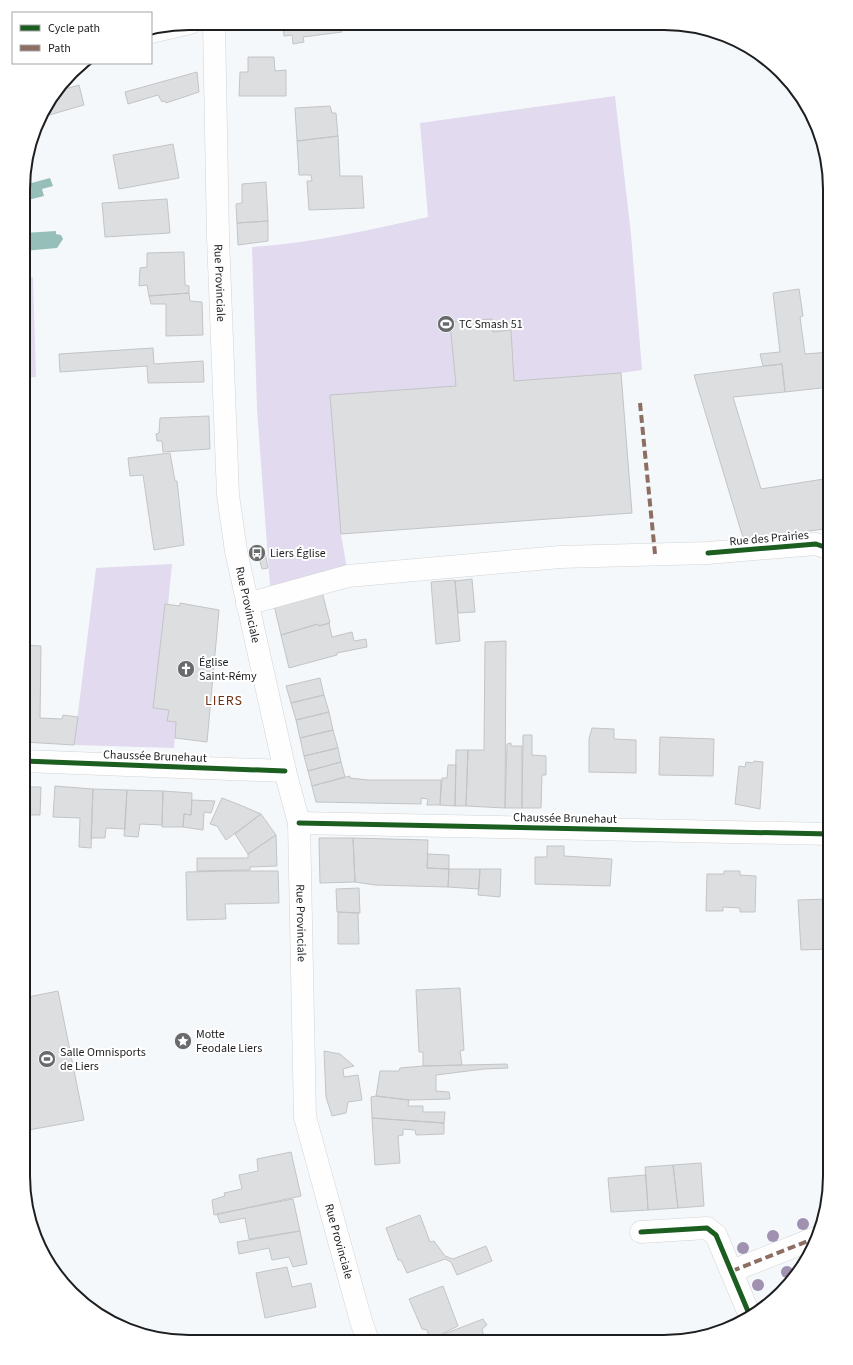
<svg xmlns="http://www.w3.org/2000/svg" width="853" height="1365" font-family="'Source Sans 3',sans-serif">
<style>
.green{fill:#e2daef}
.water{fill:#97bfb9}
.building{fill:#dcdee0;stroke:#c3c4c6}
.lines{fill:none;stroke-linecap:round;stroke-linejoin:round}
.minor-casing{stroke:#d1d3d5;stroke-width:23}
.major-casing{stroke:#d1d3d5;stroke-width:23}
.minor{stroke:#fefefe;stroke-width:22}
.major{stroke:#fefefe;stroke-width:22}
.quiet{stroke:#8d6e63;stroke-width:4;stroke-dasharray:8 4;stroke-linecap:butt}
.cycleway-casing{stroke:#fff;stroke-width:8}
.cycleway{stroke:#1b5e20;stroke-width:5}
.tree{fill:#9f91af}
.labels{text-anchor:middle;stroke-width:4;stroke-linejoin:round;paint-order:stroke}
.street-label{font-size:12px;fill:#1d1e20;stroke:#fff}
.poi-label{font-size:12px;fill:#1d1e20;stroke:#fff;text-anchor:start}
.quarter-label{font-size:14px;letter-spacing:1px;fill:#713114;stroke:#fff}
.rim{fill:none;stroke:#1d1e20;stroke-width:2}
</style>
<rect width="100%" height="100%" fill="#f5f8fa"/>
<!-- green -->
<path class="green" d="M615,96L631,234L642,370L621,373L632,513L341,534L347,569L270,586L257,409L252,247C312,243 370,230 428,217L420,123Z
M33,277L36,377L24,378V278Z
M172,564L168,605H165L153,708L169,710L167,721L176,722L174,748L74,745L96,568Z"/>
<!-- water -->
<path class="water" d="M50,178L53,186L42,189L44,196L24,201V185Z
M56,231V234L61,235L63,239L57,248L24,251V233Z"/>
<!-- building -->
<path class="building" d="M283,23H341L342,32L303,37L304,42L293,44L292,35L284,36Z
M248,57H274L275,71L286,70V96H239L240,72H248Z
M197,72L199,92L166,103L165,101L162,102L158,95L128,104L125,92Z
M79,85L84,105L39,118L58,91Z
M330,106L332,113H336L338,136L297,141L295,108Z
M338,136L340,176H362L364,208L309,210L307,181H312L311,175H299L297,141Z
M173,144L179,178L119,189L113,155Z
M266,182L268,221L237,223L236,204L242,203V184Z
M167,199L170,233L105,237L102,203Z
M268,221V241L238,245L237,223Z
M184,252L185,285L189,286V293L149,296L147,285L139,286L140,268L147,267V253Z
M799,289L803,316L800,317L805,354L830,352V387L785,392L782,364L763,366L760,354L780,352L773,293Z
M189,293L190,301L202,302L203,335L166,336V304H151L149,296Z
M492,319L493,332L511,330L514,381L621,373L632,513L341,534L330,395L456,386L450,322Z
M153,348L154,364L203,361L204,382L148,383L147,366L60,372L59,354Z
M782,364L785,392L733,397L761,489L830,478V528L744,541L694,375Z
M209,416L210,449L163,452L162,441H157L156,434L159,433L160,418Z
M170,453L175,481H177L184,545L154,550L143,475L130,476L128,458Z
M265,552L268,568L262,569L258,554Z
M472,579L475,612L458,613L455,581Z
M455,580L460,641L436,644L431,582Z
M322,592L330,623L319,626L318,624L281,635L274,605Z
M180,603L219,610L207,742L175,738L176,722L167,721L169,710L153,708L165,604L180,606Z
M329,623L332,637L352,632L354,641L366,639L367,647L337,653V655L289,668L281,635L318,624L319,626Z
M506,641L505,808L466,806L468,750H484L485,642Z
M24,645L41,646L40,718L62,719L63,715L78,717L74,745L24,742Z
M320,678L324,695L291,703L286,686Z
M324,695L329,712L296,720L291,703Z
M329,712L333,730L300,738L296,720Z
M592,728L614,729V739L636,740V773L589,772V739Z
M333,730L338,748L304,756L300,738Z
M523,735H532V755L546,756V775H542L541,808H522Z
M660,737L714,739L713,776L659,775Z
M511,743V746H522V808H505L507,744Z
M338,748L341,762L308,771L304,756Z
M456,750H468L466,806H455Z
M754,761L763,762L760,809L735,804L739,766L745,767L746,762L753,763Z
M341,762L345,777L312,786L308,771Z
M448,765H456L455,806L440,805L442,778H447Z
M350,776V778L368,780H441L440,805H427L428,799L421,798V804L316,802L312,786Z
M55,786L93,789L91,848L79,847L80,818L53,817Z
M24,787H41L40,815H26L25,826Z
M93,789L127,790L125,829L106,828L105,838H91Z
M127,790L163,791L162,825L140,824L138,837L124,836Z
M163,791L192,793L191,815L184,814L183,827H162Z
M222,798L240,805L261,814L226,840L217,826L210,824Z
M192,800L215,801L211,813L204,812L203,830L183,827L184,814L191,815Z
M261,814L276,835L248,854L235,834Z
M276,835L277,866L250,867V870L197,871V858H248V854Z
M319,838H353L355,882L320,883Z
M353,838L428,840L427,868L449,869L448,887L375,885L355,882Z
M547,846H564V856L612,859L610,886L535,884V857H547Z
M428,854L449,855V869L427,868Z
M449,869H480L479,889L448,887Z
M480,869H501L500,897L478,895Z
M231,871H278L279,903L225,904L226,919L187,920L186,872Z
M724,871H740V875L756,876L755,912H740V908L723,907V911H706L707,874H724Z
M359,888L360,913L337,912L336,889Z
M830,899V949L801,950L798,900Z
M338,912L358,913L359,944H338Z
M460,988L464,1050L460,1051L462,1065L423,1066V1052H419L416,990Z
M58,991L84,1120L23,1131V998Z
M324,1051L340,1054L354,1066L343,1069L344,1077L358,1075L362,1100L348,1102L346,1113L332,1116L326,1097Z
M507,1064L508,1068L484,1069L436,1075V1091L449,1092L450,1099L409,1100L376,1096L380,1071H399L400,1068L423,1066Z
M376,1096L409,1100L408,1106H423V1112H445L444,1123L372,1118L371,1097Z
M372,1118L444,1123V1134L416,1135L415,1130L403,1129V1135L398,1136L400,1163L375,1165Z
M291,1152L301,1196L214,1215L212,1200L225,1196L224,1193L242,1189L239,1175L258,1171L257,1159Z
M701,1163L704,1206L678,1208L673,1165Z
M673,1165L678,1208L648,1210L645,1167Z
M646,1175L648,1210L611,1212L608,1178Z
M293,1199L300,1231L249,1239L245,1218L220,1223L217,1214Z
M420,1215L430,1242L434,1241L445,1256L453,1259L486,1246L492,1261L457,1275L451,1262L445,1259L407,1273L401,1260H398L386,1228Z
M300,1231L307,1264L293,1267L289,1257L272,1260L269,1248L239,1254L237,1242Z
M287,1267L292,1287L311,1283L316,1307L265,1318L256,1273Z
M443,1286L458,1326L430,1340L427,1330L422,1329L409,1299Z
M483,1319L487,1325L482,1329L485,1341H426Z"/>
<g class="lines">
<defs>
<path id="minor" d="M151,32L190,23
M247,604L348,576L560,557L708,553L816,544L830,549
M24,761L285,771
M299,823L830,834
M641,1232L707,1228L716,1235L750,1316
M732,1271L818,1237"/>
<g id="major">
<path id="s1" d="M214,23L218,237L228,495L236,551L285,771L299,823L305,1117L361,1321L368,1341"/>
</g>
</defs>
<!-- minor casing -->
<use href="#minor" class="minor-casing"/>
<!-- major casing -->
<use href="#major" class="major-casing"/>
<!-- minor -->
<use href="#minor" class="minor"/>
<!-- major -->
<use href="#major" class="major"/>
<!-- quiet -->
<path class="quiet" d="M640,403L655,554
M732,1271L818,1237"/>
<defs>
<path id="cycleway" d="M708,553L816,544L830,549
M24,761L285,771
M299,823L830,834
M641,1232L707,1228L716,1235L750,1316"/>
</defs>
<!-- cycleway casing -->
<use href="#cycleway" class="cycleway-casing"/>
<!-- cycleway -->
<use href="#cycleway" class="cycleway"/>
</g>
<!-- trees -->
<g class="tree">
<circle cx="803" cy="1224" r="6"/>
<circle cx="773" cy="1236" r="6"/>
<circle cx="743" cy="1248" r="6"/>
<circle cx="787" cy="1272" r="6"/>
<circle cx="758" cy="1285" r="6"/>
</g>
<!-- icons -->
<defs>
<symbol id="stadium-disc" viewBox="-11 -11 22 22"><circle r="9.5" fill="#696a6c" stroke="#fff"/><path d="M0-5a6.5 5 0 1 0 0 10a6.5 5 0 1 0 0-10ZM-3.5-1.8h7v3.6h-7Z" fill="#fff"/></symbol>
<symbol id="bus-disc" viewBox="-11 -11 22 22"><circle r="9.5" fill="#696a6c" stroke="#fff"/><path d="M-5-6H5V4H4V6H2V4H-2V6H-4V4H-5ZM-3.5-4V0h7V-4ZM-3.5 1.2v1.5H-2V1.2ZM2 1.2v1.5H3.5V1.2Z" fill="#fff"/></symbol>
<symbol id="church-disc" viewBox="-11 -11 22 22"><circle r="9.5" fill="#696a6c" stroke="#fff"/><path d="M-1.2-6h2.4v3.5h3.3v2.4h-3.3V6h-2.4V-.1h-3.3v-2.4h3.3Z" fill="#fff"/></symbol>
<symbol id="sight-disc" viewBox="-11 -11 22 22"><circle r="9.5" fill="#696a6c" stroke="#fff"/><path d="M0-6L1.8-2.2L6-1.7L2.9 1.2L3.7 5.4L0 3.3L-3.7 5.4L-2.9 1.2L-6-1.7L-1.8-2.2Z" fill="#fff"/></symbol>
</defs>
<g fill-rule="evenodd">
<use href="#stadium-disc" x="436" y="314" width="20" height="20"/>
<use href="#bus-disc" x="247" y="543" width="20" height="20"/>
<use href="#church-disc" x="176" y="659" width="20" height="20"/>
<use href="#sight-disc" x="173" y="1031" width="20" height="20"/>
<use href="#stadium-disc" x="37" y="1049" width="20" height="20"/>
</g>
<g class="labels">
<!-- street labels -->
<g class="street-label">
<text dy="4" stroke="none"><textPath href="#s1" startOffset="260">Rue Provinciale</textPath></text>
<text transform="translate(769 538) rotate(-5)" y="4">Rue des Prairies</text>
<text dy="4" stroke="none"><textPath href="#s1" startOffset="584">Rue Provinciale</textPath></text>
<text transform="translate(155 756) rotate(2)" y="4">Chaussée Brunehaut</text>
<text transform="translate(565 818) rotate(1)" y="4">Chaussée Brunehaut</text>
<text dy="4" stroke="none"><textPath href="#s1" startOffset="908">Rue Provinciale</textPath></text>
<text dy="4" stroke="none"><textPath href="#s1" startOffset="1231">Rue Provinciale</textPath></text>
</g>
<!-- poi labels -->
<g class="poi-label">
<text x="459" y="328">TC Smash 51</text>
<text x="270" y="557">Liers Église</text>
<text x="199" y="666">Église<tspan x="199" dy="14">Saint-Rémy</tspan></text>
<text x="196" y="1038">Motte<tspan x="196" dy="14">Feodale Liers</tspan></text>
<text x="60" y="1056">Salle Omnisports<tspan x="60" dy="14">de Liers</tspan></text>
</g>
<!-- quarter labels -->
<g class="quarter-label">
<text x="224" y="705">LIERS</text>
</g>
</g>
<!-- crop -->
<path d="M0 0H853V1365H0ZM189 30H664A159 159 0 0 1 823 189V1176A159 159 0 0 1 664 1335H189A159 159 0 0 1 30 1176V189A159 159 0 0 1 189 30Z" fill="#fff" fill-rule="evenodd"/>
<path class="rim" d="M189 30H664A159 159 0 0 1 823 189V1176A159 159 0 0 1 664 1335H189A159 159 0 0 1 30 1176V189A159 159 0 0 1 189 30Z"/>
<!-- legend -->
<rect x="12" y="12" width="140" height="52" fill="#ffffff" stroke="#a5a5a6"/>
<rect x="20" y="25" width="20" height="6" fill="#1b5e20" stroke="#a5a5a6"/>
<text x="48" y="32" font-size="12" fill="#1d1e20">Cycle path</text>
<rect x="20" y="45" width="20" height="6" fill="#8d6e63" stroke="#a5a5a6"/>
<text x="48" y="52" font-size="12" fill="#1d1e20">Path</text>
</svg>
